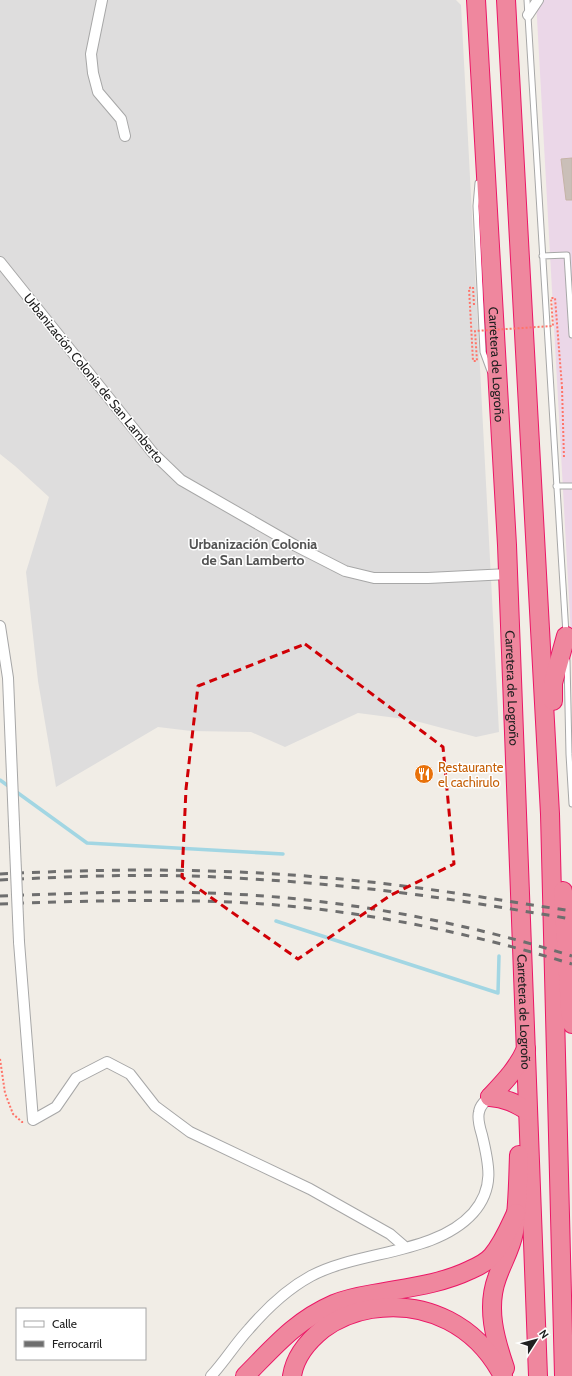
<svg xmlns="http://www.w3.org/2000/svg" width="572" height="1376" font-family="Cabin,sans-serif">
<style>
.residential{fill:#dedddd}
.industrial{fill:#ebd7e8}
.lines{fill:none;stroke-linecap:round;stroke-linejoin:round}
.stream{stroke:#a2d6e3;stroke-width:3.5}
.building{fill:#cabfb8;stroke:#c5b3a6}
.lane-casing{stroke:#a7a7a7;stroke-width:7}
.street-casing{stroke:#a7a7a7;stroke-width:12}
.highway-casing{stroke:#eb1766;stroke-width:20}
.path{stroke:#ff7469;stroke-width:2;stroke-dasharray:2 2;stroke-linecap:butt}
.lane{stroke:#fff;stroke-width:5}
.street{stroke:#fff;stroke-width:10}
.highway{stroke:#ef879e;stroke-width:18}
.rail{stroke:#6e6e6e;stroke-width:3;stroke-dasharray:8 8;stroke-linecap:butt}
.street-bridge-casing{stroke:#a7a7a7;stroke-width:12;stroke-linecap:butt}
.path-bridge{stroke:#ff7469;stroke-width:2;stroke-dasharray:2 2;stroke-linecap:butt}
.street-bridge{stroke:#fff;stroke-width:10}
.marked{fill:none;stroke:#d00006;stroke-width:3;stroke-dasharray:8 5;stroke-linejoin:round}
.labels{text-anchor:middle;stroke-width:3;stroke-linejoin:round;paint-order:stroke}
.street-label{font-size:13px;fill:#202020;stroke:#fff}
.food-label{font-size:13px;fill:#c56008;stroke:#fff;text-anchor:start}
.neighbourhood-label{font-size:14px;font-weight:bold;fill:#535353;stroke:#fff}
</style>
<rect width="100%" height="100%" fill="#f1ede6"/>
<!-- residential -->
<path class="residential" d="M0,0H456L461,5L499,732L476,737L412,720L358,713L285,747L251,732L191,731L158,727L56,787L38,681L26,572L49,497L15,466L0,454Z"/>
<!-- industrial -->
<path class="industrial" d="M536,0H572V635H571Z"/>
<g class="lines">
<!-- stream -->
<path class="stream" d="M0,780L87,843L283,854
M276,921L498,993L499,956"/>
</g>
<!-- building -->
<path class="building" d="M572,158V200H566L561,159Z"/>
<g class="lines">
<defs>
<path id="lane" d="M527,0L566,634
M478,183L476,206L483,352L490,371
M542,256L567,255L572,335
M556,486H572
M567,660L569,754L572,804"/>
<path id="street" d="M102,0L91,54L93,73L98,92L121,119L125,136
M528,15L538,0
M0,262L153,453L181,480L296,546L345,571L374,578H428L508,574
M0,626L8,678L14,824
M19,942L33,1120L56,1107L76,1078L107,1062L130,1074L155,1106L190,1132L310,1189L390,1234L405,1247
M211,1376C225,1361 235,1344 249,1329C267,1308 287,1289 311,1276C360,1250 435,1255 473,1213C495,1188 489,1164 482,1135C480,1128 477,1119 479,1112C480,1105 485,1101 490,1097"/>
<g id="highway">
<path id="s1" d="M476,0L507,545L538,1376"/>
<path d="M506,0L550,814L564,1376"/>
<path d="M553,701V683L566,636"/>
<path d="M563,891L570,1008L572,1024"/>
<path d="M490,1097C504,1082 517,1069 526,1049"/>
<path d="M490,1097C505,1098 515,1103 528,1111"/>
<path d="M505,1368C495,1339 486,1308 497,1278C502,1263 511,1249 514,1232C518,1207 518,1181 519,1155"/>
<path d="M245,1376C274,1347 295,1321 334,1304C350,1297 368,1295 384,1292C413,1287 443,1283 470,1270C477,1267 487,1262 492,1256C503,1243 509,1228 516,1213"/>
<path d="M292,1376C295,1356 308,1341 323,1329C338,1318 353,1312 371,1309C427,1300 477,1326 503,1376"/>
</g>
</defs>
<!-- lane casing -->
<use href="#lane" class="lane-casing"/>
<!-- street casing -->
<use href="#street" class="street-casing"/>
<!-- highway casing -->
<use href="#highway" class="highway-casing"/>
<!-- path -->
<path class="path" d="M562,387L564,459
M0,1059L5,1093L13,1114L22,1122H24"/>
<!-- lane -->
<use href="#lane" class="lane"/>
<!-- street -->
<use href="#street" class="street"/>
<!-- highway -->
<use href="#highway" class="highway"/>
<!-- rail -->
<path class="rail" d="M0,874C117,868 234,868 350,880C425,887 498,900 572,911
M0,880C78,876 157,873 236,878C274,880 312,883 350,887C425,894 498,907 572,919
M0,896C78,893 156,890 233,894C348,900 463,922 572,956
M0,904C77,901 153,899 230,902C346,907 461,930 572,964"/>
<defs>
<path id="street-bridge" d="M14,824L19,942"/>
</defs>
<!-- street-bridge casing -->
<use href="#street-bridge" class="street-bridge-casing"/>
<!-- path-bridge -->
<path class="path-bridge" d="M474,305L473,287L469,288L473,361H477L475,331L553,326L551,298H555L562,387"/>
<!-- street-bridge -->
<use href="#street-bridge" class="street-bridge"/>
</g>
<!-- marked area -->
<path class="marked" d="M305,644L443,747L454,864L391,895L298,959L182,877L186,789L198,686Z"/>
<!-- icons -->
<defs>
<symbol id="restaurant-disc" viewBox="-11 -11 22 22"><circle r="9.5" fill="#e8710a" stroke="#fff"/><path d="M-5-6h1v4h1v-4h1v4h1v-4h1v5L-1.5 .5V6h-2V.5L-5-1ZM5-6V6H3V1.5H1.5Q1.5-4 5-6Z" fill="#fff"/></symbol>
</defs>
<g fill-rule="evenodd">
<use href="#restaurant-disc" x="413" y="763" width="22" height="22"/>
</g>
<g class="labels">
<!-- street labels -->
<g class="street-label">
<text dy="5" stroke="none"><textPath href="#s1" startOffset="365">Carretera de Logroño</textPath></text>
<text transform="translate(94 378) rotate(51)" y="5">Urbanización Colonia de San Lamberto</text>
<text dy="5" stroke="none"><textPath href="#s1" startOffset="689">Carretera de Logroño</textPath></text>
<text dy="5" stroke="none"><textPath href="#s1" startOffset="1013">Carretera de Logroño</textPath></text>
</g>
<!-- food labels -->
<g class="food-label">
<text x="438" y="772">Restaurante<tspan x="438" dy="15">el cachirulo</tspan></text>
</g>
<!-- neighbourhood labels -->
<g class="neighbourhood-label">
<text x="253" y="549">Urbanización Colonia<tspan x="253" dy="16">de San Lamberto</tspan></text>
</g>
</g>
<!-- legend -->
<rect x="16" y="1308" width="130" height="52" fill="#ffffff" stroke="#a6a6a6"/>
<rect x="24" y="1321" width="20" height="6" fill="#ffffff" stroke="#a6a6a6"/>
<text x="52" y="1328" font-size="12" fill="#202020">Calle</text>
<rect x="24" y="1341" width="20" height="6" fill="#6e6e6e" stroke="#a6a6a6"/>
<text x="52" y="1348" font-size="12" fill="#202020">Ferrocarril</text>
<!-- north arrow -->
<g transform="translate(536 1340) rotate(54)" stroke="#ffffff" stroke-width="3" paint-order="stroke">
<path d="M0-3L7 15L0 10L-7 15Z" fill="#202020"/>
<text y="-6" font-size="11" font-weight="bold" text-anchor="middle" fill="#202020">N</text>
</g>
</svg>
